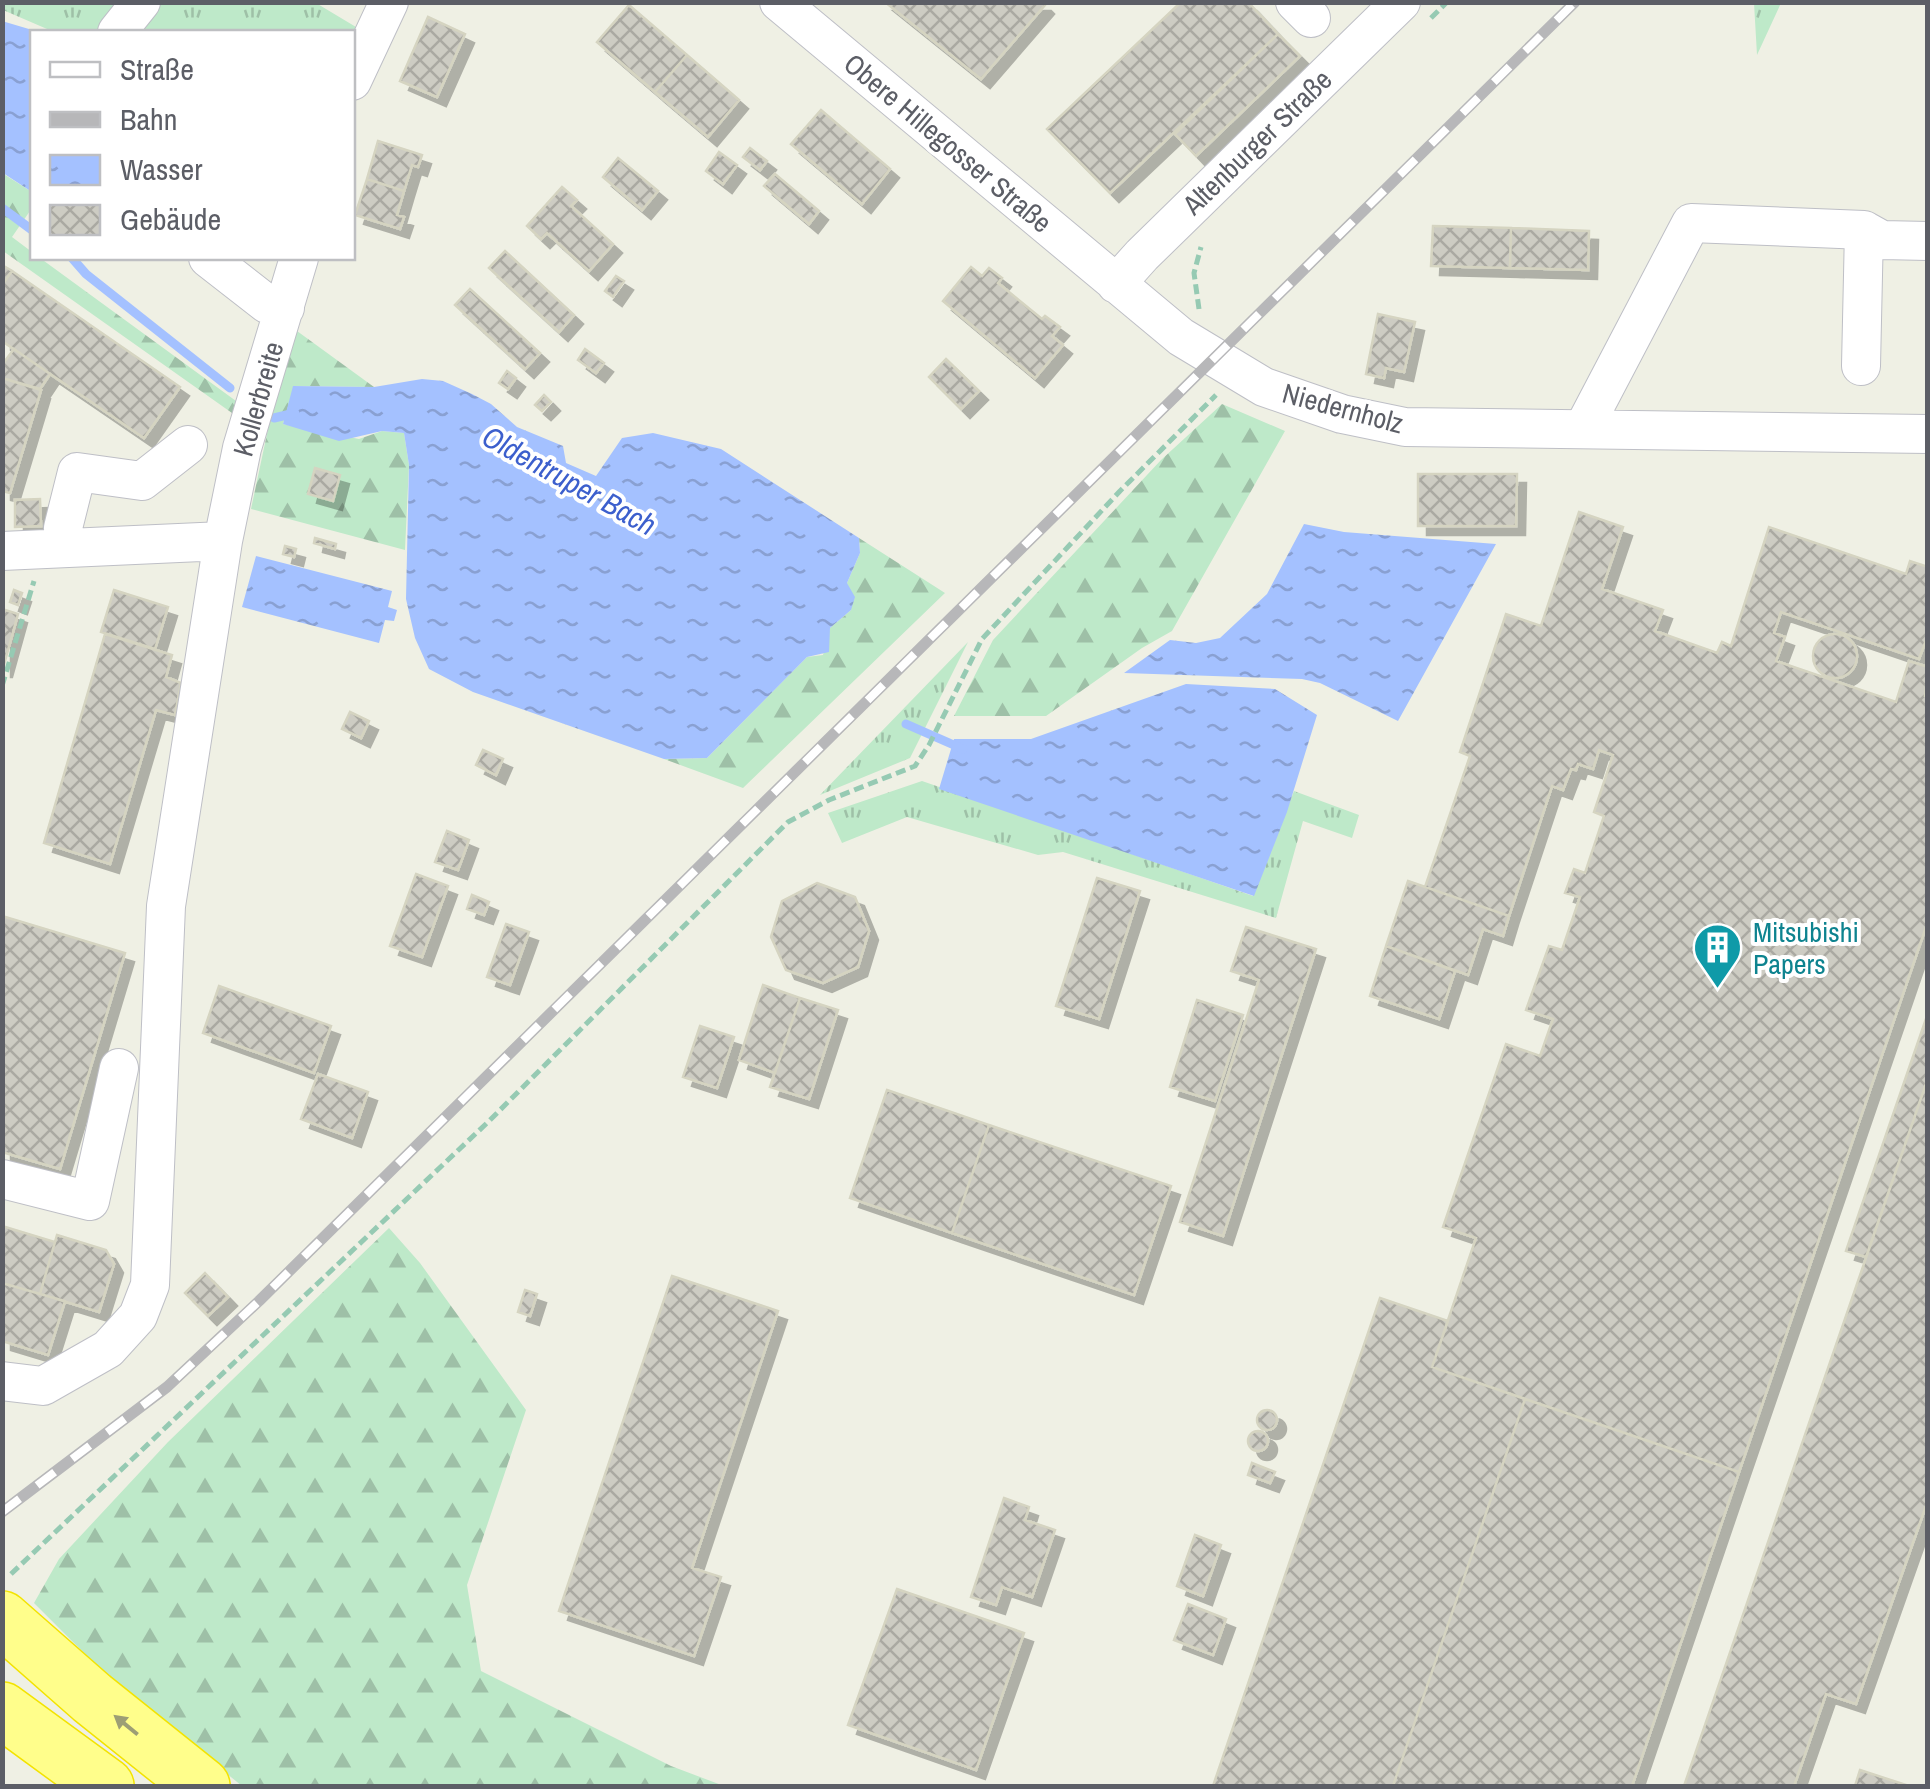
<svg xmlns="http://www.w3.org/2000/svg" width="1930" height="1789" font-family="'Archivo Narrow',sans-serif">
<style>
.grass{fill:url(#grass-tufts)}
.forest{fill:url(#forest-firs)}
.water{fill:url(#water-ripples)}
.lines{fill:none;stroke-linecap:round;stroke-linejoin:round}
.stream{stroke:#a4c1ff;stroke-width:9}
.building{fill:url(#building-cross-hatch);stroke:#d5d4c1;stroke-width:2.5;filter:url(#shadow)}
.minor-casing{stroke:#bebfc6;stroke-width:40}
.highway-casing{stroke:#f3e300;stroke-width:58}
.path{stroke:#96cab3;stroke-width:5;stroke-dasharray:10 5;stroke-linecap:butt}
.minor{stroke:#fff;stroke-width:38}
.highway{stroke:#fffe8b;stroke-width:55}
.rail-casing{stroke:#b7b7b9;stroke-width:11}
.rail{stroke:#fff;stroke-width:8;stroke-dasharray:22;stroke-linecap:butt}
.oneway{fill:#9d9e75}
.labels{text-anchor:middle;stroke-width:8;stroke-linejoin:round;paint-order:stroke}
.street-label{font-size:28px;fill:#5c5e66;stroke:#fff}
.culture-label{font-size:28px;fill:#0d838f;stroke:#fff;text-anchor:start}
.water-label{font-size:30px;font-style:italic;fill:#3c5fcd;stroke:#fff}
</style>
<defs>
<pattern id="grass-tufts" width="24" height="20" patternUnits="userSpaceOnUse" patternTransform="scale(2.5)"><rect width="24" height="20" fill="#bee9c9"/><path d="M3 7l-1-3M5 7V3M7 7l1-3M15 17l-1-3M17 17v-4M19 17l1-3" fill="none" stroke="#9ec0a7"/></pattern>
<pattern id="forest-firs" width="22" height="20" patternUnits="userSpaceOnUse" patternTransform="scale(2.5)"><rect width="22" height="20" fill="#bee9c9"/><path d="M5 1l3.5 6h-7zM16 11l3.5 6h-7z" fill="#9ec0a7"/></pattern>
<pattern id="water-ripples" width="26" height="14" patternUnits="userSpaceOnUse" patternTransform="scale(2.5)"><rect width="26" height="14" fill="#a4c1ff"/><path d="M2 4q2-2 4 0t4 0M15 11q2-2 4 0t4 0" fill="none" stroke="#89a0d2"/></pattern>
<pattern id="building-cross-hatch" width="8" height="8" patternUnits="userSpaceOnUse" patternTransform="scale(2.5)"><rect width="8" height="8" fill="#cdccc3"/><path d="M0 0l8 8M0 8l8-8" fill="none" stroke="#aaa9a2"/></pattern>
<filter id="shadow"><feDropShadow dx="9" dy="9" stdDeviation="0" flood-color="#0004"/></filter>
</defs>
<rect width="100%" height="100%" fill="#eff0e4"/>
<!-- grass -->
<path class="grass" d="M159,2L316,3L356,27L353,33L138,32Z
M2,3H123L102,32H54L3,10Z
M1754,3H1781L1757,55Z
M968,642L910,758L820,795Z
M922,781L1253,896L1294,791L1359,815L1352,838L1303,821L1276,918L1063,852L1038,855L907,817L842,843L828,813Z"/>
<!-- forest -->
<path class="forest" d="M2,173L32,192V208L12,237L32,252V258H40L236,401L232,413L3,251Z
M297,331L374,387L294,386L283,424L359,439L382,431L404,433L409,465L405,550L251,509L268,429Z
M1222,404L1285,431L1172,631L1142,648L1046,716H954L993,640L1161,460Z
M859,538L945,593L743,788L664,759L707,758L807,657L823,655L830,628L851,610L847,583L860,553Z
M389,1228L420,1263L526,1410L467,1585L481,1671L671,1766L724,1786H242L108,1677L34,1603L59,1559L168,1442Z"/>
<!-- water -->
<path class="water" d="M2,21L39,32H32V192L3,173Z
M422,379L443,381L472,394L491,404L517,427L563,446L566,463L596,476L622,438L653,433L721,449L859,538L860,553L847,583L855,597L851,610L830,628L829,652L807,657L707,758L664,759L473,692L429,669L415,638L406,599L409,465L404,433L382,431L339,441L283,424L293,386L374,387Z
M1304,524L1344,532L1496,544L1398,721L1320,683L1302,679L1124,673L1170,640L1196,643L1220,638L1267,594Z
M256,556L392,591L388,607L397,610L394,621L385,620L379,643L242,607Z
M1186,684L1275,689L1317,715L1287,812L1254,896L939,789L954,739H1031Z"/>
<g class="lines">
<!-- stream -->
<path class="stream" d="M2,208L32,230
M72,258L86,274L230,388
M274,418L295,413
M906,724L963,749"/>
</g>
<!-- building -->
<path class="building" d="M885,2H1042L1045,5L981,79Z
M1181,2H1248L1278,34L1110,193L1047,129Z
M629,5L687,55L655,92L597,42Z
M428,17L465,34L437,97L400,81Z
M1278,34L1300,56L1196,156L1175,134Z
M687,55L739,100L708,137L655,92Z
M821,110L890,169L862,204L791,144Z
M378,141L422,155L418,167L412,165L404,191L367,179Z
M750,148L767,161L760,170L743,157Z
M719,152L737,165L723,184L706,171Z
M618,158L658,191L642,210L603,177Z
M775,174L819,211L809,224L764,186Z
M367,179L404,191L397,215L404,217L400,229L355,215Z
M562,187L577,200L571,206L613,244L589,271L547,233L541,239L527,226Z
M1433,226L1511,228L1510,268L1431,266Z
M1511,228L1589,231L1588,270L1510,268Z
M505,251L574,315L559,332L489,268Z
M2,265L12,271L2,285Z
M971,267L982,276L989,268L1002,278L998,283L1042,319L1045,316L1060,327L1052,336L1063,345L1035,378L943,301Z
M12,271L180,387L144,438L2,341V285Z
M616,276L624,281L613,297L605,291Z
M470,289L540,353L525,369L455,305Z
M1378,314L1415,322L1404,372L1386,368L1384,378L1366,374Z
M14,349L50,374L40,389L2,378V365Z
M585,349L604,363L596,373L578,360Z
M946,359L979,391L961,409L929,377Z
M507,371L516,378L508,389L499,383Z
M2,378L41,390L10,493L2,491Z
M544,395L551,402L542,411L535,405Z
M315,468L340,475L333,501L308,494Z
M1418,474H1517L1516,526H1418Z
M40,499L41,526L15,527V500Z
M1579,512L1623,527L1602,589L1663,610L1655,631L1717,653L1722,642L1731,646L1769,527L1906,574L1910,561L1928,567V635L1919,659L1781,612L1774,633L1785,637L1776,661L1896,702L1909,661L1928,667L1925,696L1928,697V921L1739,1472L1432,1367L1476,1238L1443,1227L1506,1044L1540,1056L1553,1019L1526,1010L1549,946L1562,950L1580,897L1565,893L1574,869L1585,873L1604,816L1594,812L1613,755L1599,750L1593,769L1578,764L1576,770L1571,769L1563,790L1552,786L1509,916L1425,887L1470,756L1460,752L1506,614L1541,626Z
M315,538L336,544L335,549L314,543Z
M285,546L296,549L294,557L283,554Z
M14,590L22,593L18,605L10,602Z
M114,590L168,607L155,649L101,632Z
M2,609L18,614L3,668H2Z
M105,634L172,655L166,677L181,683L175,715L156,710L110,864L44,843Z
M1813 656a22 22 0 1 1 44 0a22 22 0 1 1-44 0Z
M350,712L369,721L361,738L342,729Z
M483,750L503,759L496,775L476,765Z
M447,831L469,840L458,870L435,862Z
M416,874L448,886L422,957L390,946Z
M1097,878L1140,891L1099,1019L1056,1006Z
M1408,881L1509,916L1503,936L1483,929L1468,975L1386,946Z
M817,883L855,897L869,931L858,967L823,983L786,970L771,937L782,901Z
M472,895L489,902L484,915L467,909Z
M2,916L125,953L60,1169L2,1152Z
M506,924L529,932L510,985L487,977Z
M1246,927L1316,949L1223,1236L1180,1222L1259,980L1231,971Z
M1386,946L1455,971L1439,1019L1370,996Z
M763,985L800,998L775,1073L739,1060Z
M219,986L331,1026L314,1073L203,1033Z
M800,998L838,1010L809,1099L770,1087Z
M1197,1000L1243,1015L1215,1101L1170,1087Z
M1928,1013V1078L1866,1257L1846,1251Z
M700,1026L734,1037L717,1088L683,1077Z
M318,1074L368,1092L352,1138L301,1119Z
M1928,1078V1500L1856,1704L1826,1694L1794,1786H1684Z
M887,1090L989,1125L952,1233L850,1198Z
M989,1125L1171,1186L1134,1295L952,1233Z
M2,1226L55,1242L40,1294L2,1283Z
M57,1235L106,1250L114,1264L99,1312L40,1294Z
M205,1273L228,1297L208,1316L185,1293Z
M672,1276L778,1311L692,1568L721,1577L694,1656L559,1611Z
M2,1283L65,1301L48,1355L2,1341Z
M525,1290L537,1294L530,1316L518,1312Z
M1380,1298L1448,1321L1432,1367L1525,1399L1393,1786H1213Z
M1525,1399L1739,1472L1632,1786H1393Z
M1257 1420a10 10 0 1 1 20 0a10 10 0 1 1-20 0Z
M1248 1441a10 10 0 1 1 20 0a10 10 0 1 1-20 0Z
M1252,1463L1275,1472L1270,1483L1248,1475Z
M1004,1498L1029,1507L1025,1520L1055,1530L1032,1597L1002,1587L996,1605L971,1597Z
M1195,1535L1221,1545L1203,1596L1177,1586Z
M897,1589L1024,1633L976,1770L848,1725Z
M1188,1604L1226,1619L1213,1655L1174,1640Z
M1860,1770L1909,1786H1855Z"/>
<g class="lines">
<defs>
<path id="minor" d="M779,2L1181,337L1264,387L1342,414L1405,427L1928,434
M1295,2L1311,18
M117,32L141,2
M352,81L389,2
M208,258L267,304L285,308
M1116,284L1142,255L1401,2
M1861,366L1864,230
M1583,429L1691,223L1864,230L1882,240L1928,241
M64,548L63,528L77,472L142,481L188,445
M2,551L223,541
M2,1179L90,1201L119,1068
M2,1381L43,1386L108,1349L138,1316L150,1285L166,906L223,541L242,448L299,258"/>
<path id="highway" d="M2,1619L92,1698L202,1786
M2,1710L106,1786"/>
</defs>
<!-- minor casing -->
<use href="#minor" class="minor-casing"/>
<!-- highway casing -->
<use href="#highway" class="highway-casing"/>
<!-- path -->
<path class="path" d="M1431,18L1447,2
M1199,309L1194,273L1201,247
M2,686L34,581
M11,1574L488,1122L788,822L829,800L915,766L929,745L982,639L1120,491L1216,395"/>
<!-- minor -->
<use href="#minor" class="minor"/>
<!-- highway -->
<use href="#highway" class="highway"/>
<defs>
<path id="rail" d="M2,1512L167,1387L259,1301L1575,2"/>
</defs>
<!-- rail casing -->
<use href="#rail" class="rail-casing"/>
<!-- rail -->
<use href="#rail" class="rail"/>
</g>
<!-- one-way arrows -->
<defs><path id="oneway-solid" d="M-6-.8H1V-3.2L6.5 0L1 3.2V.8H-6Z" transform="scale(2.5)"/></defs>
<use class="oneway" href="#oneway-solid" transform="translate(126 1725) rotate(-141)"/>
<!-- icons -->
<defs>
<symbol id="building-pin" viewBox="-11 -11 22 30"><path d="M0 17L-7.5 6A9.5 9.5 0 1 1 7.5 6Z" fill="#0f9aa8" stroke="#fff"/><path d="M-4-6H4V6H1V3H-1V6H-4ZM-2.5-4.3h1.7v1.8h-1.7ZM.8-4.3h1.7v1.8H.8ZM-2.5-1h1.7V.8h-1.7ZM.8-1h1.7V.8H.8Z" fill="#fff"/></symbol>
</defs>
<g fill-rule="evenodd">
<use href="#building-pin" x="1690" y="920" width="55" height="75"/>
</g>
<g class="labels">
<!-- street labels -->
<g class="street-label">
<text transform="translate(1257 142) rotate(-44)" y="10">Altenburger Straße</text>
<text transform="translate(948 143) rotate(40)" y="10">Obere Hillegosser Straße</text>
<text transform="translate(258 399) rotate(-74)" y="10">Kollerbreite</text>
<text transform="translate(1343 408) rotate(15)" y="10">Niedernholz</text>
</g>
<!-- culture labels -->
<g class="culture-label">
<text x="1753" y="942">Mitsubishi<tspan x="1753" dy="32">Papers</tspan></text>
</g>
<!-- water labels -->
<g class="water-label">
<text transform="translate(569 481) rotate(29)" y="10">Oldentruper Bach</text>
</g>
</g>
<!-- border -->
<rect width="1930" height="1789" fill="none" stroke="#5c5e66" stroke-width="10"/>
<!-- legend -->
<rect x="30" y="30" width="325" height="230" fill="#ffffff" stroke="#bebfc2" stroke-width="2.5"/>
<rect x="50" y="62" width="50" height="15" fill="#ffffff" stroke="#bebfc2" stroke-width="2.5"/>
<text x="120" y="80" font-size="30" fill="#5c5e66">Straße</text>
<rect x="50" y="112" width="50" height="15" fill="#b7b7b9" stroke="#bebfc2" stroke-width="2.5"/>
<text x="120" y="130" font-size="30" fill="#5c5e66">Bahn</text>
<rect x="50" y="155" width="50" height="30" fill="url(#water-ripples)" stroke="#bebfc2" stroke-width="2.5"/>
<text x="120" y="180" font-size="30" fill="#5c5e66">Wasser</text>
<rect x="50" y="205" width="50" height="30" fill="url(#building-cross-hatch)" stroke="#bebfc2" stroke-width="2.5"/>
<text x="120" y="230" font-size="30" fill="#5c5e66">Gebäude</text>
</svg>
